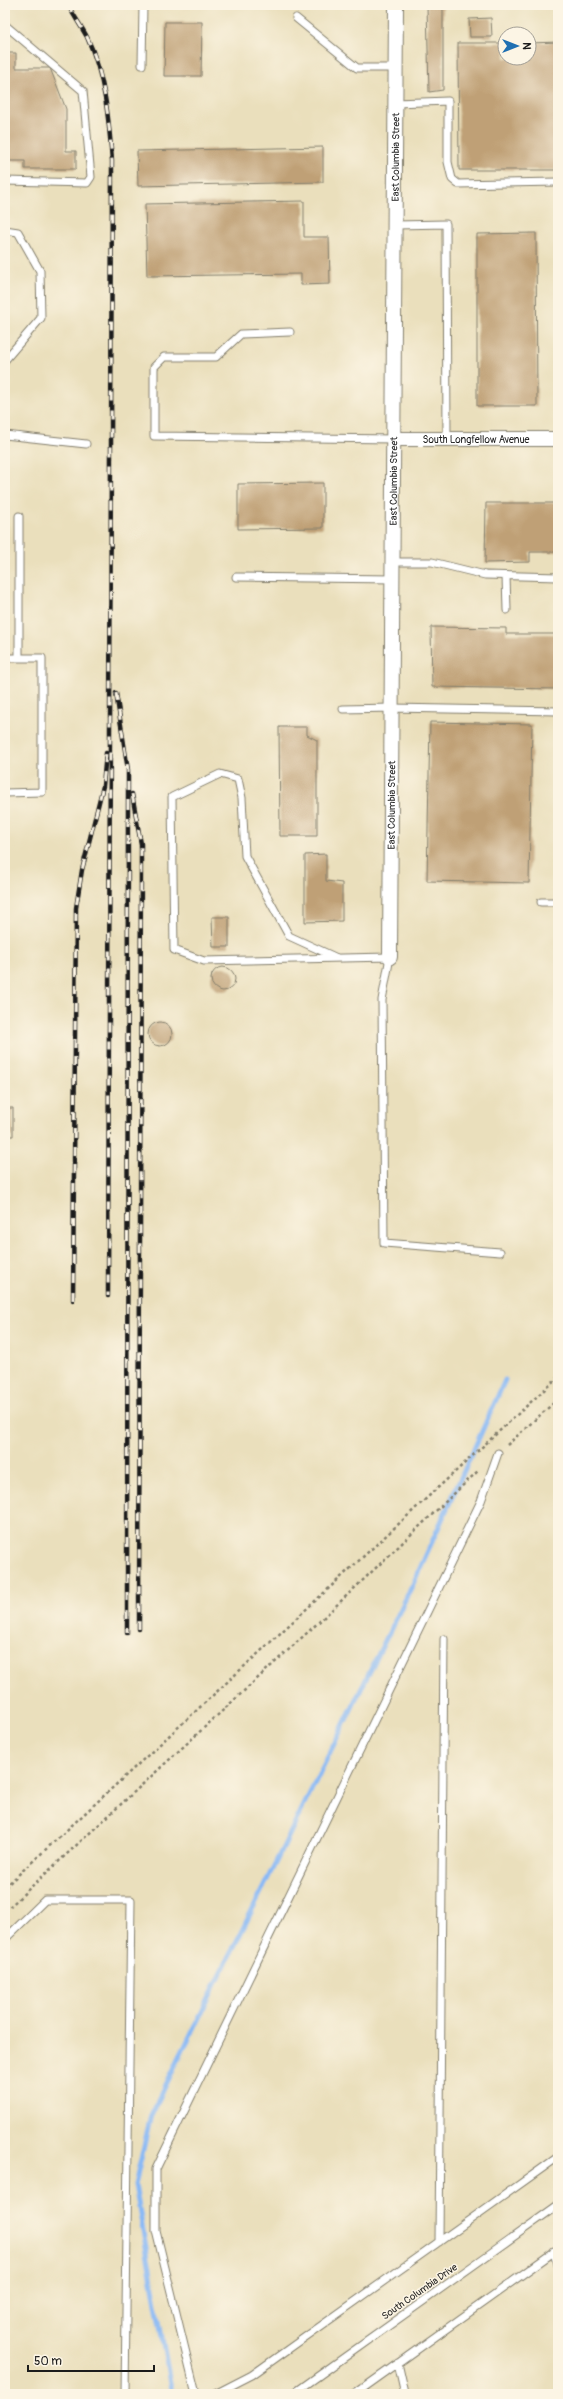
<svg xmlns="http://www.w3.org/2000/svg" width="563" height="2399" font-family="Pangolin,sans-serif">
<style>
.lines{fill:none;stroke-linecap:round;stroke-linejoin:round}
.stream{stroke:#89b9f5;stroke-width:5}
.building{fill:#bfa076}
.lane-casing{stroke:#837e6c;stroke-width:9}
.street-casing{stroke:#837e6c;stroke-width:16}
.path{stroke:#837e6c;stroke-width:2.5;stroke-dasharray:3 3;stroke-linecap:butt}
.lane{stroke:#fff;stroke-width:7}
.street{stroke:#fff;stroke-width:14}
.rail-casing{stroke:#1c1c1c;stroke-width:4.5}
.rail{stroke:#fcf5e5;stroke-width:3;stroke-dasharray:9;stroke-linecap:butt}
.labels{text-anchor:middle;stroke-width:3;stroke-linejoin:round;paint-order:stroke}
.street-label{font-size:10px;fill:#1c1c1c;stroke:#fcf5e5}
</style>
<rect width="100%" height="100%" fill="#fcf5e5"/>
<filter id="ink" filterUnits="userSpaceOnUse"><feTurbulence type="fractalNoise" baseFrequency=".025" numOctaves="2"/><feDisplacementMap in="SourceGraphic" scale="8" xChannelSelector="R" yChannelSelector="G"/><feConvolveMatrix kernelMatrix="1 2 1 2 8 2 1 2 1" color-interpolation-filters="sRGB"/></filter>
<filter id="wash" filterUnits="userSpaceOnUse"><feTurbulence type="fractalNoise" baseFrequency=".012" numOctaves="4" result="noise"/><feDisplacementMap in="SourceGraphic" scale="16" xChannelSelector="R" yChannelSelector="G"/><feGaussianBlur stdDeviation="0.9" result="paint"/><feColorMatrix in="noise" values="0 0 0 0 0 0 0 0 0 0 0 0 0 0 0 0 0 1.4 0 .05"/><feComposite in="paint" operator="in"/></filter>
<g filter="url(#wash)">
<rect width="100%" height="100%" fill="#eadfbc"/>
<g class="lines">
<!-- stream -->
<path class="stream" d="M172,2394L135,2185L151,2115L413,1584L505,1380"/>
</g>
<g id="blocks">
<!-- building -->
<path class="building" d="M427,5H443V90L429,92Z
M491,18L492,37H470L469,19Z
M165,22H202L201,76H164Z
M558,42V170H459L458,43H505V58H529V43Z
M5,53H16V68H50L66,109V151H76V169H25V161H5Z
M323,147V182L138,186L137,151Z
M304,201V237H329L330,284L301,285V274L147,276L145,204Z
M536,233L537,406H477V234Z
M323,483V528L238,529V484Z
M486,503H558V552H530V562L485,563Z
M431,627L506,628V634H558V689L432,687Z
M430,722L532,724L529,883L427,881Z
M279,727H307V735L317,740V836H280Z
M326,854V881L342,883V921L305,922V855Z
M212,917H229V947H213Z
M211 979a12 12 0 1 1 24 0a12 12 0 1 1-24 0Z
M148 1034a12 12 0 1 1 24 0a12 12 0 1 1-24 0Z
M5,1108H13V1136H5Z"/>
</g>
</g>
<g filter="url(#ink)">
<use href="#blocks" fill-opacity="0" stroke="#837e6c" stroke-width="1"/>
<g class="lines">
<defs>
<path id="lane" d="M296,18L357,68H396
M5,25L83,91L91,177L87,183L5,181
M142,65L143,5
M396,103L448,101V162L452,179L458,184L558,182
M396,225L446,224L447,439
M5,230L18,232L40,271L41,318L5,360
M290,332L241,334L216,357H164L154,367V436L395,439
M5,435L86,444
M393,562H432L485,575L558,577
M506,576L507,610
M236,577L393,579
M5,658H19V516
M343,709L392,708L558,711
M5,793L42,792V658H19
M541,902H558
M337,958L289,936L245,856L242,798L238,779L220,774L172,797L174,950L204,961L390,957L382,1000L384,1243L500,1252
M5,1939L45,1900H131L125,2394
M439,2242L444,1639
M554,2251L558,2269
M398,2363L405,2394
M196,2394L156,2231V2169L481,1501L498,1453
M215,2394L252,2375L558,2157
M293,2394L558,2205
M355,2394L558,2249"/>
<g id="street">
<path id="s1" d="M395,439H558"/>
<path id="s2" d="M390,957L396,5"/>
</g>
</defs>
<!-- lane casing -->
<use href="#lane" class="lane-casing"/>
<!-- street casing -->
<use href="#street" class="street-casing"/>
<!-- path -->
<path class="path" d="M507,1445L558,1399
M5,1887L558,1377
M5,1911L321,1620L479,1470"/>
<!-- lane -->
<use href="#lane" class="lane"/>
<!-- street -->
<use href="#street" class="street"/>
<defs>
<path id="rail" d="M68,5C74,16 81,26 87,37C105,76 109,120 112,161L108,1296
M116,693L128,770L127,1633
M132,794L141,844L139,1629
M73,1300L76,908L82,870L103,786L106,753"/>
</defs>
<!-- rail casing -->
<use href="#rail" class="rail-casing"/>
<!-- rail -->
<use href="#rail" class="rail"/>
</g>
</g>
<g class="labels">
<!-- street labels -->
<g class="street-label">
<text dy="4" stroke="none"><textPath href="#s2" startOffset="800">East Columbia Street</textPath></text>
<text dy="4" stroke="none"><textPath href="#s1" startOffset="81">South Longfellow Avenue</textPath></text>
<text dy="4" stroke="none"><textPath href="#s2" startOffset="476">East Columbia Street</textPath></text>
<text dy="4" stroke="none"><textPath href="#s2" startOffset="152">East Columbia Street</textPath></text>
<text transform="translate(419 2291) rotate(-35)" y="4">South Columbia Drive</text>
</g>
</g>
<!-- margin -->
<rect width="563" height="2399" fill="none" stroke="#fcf5e5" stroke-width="20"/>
<!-- north arrow -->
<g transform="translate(517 46) rotate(90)"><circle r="19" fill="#fcf5e5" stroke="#a29e95"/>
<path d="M0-3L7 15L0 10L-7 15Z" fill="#1f6fb2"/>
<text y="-6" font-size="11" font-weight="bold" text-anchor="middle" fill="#1c1c1c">N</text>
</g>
<!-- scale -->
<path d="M28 2365v6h126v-6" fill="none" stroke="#1c1c1c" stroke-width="2"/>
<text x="34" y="2365" font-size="12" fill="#1c1c1c" stroke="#fcf5e5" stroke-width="3" paint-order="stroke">50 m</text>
</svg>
